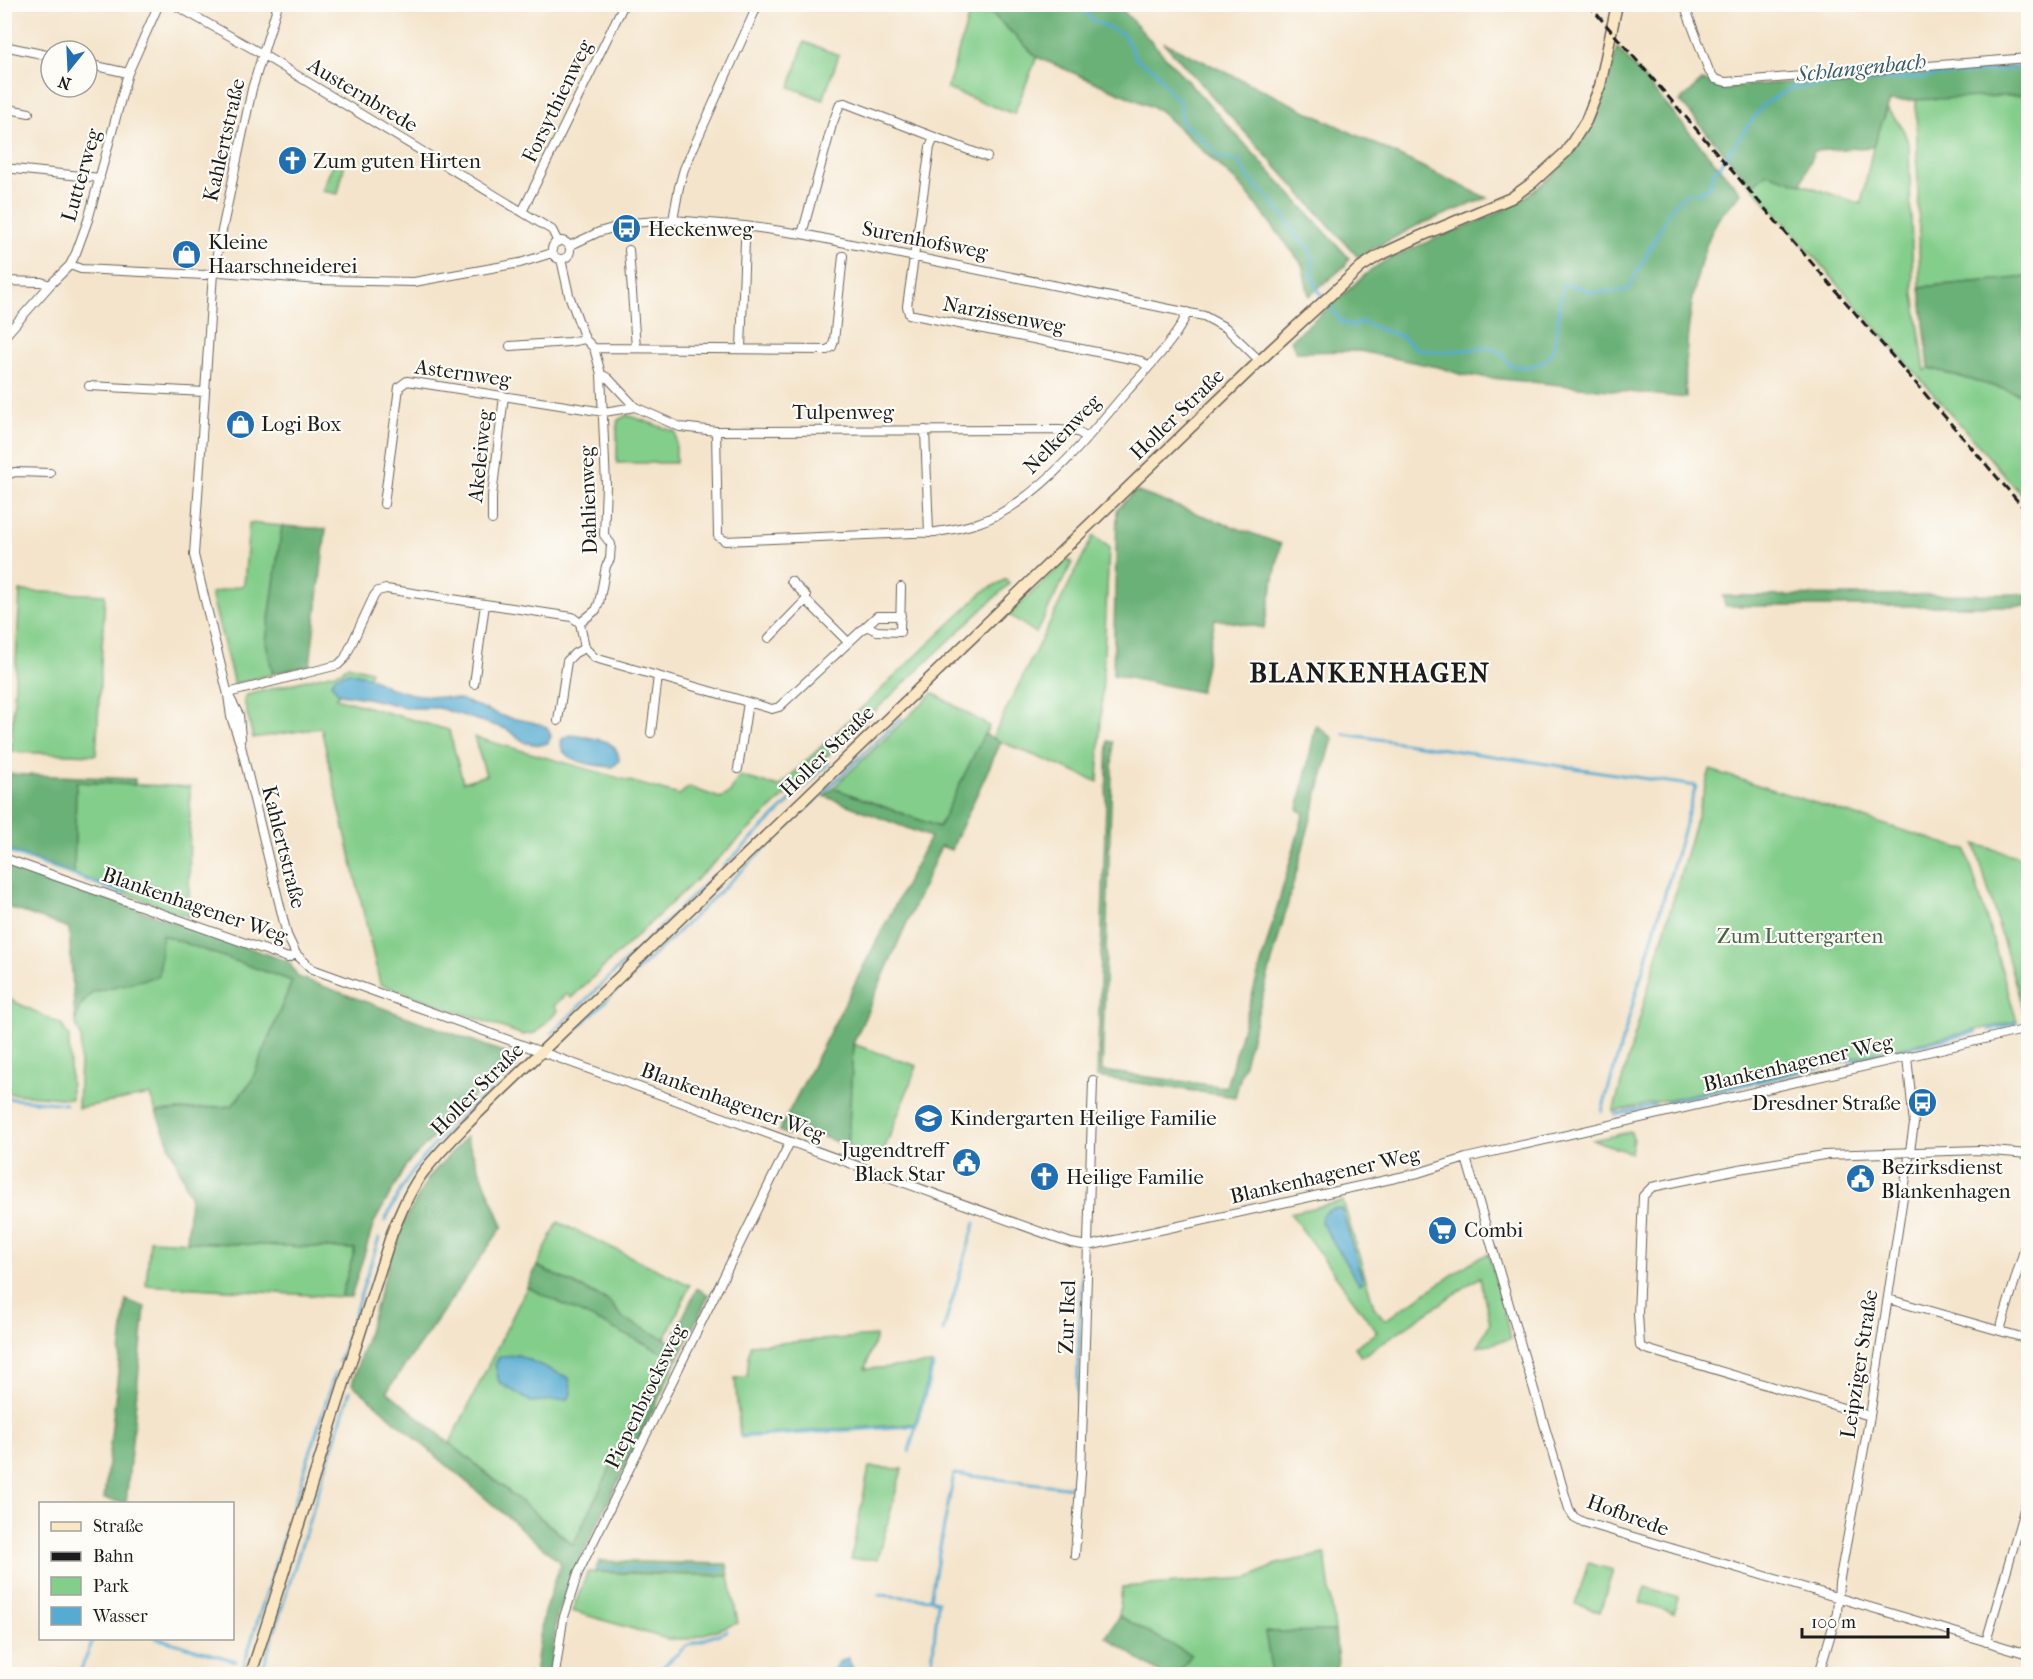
<svg xmlns="http://www.w3.org/2000/svg" width="2033" height="1679" font-family="'IM FELL French Canon',serif">
<style>
.green{fill:#84ce8b;stroke:#507554;stroke-width:1.5}
.forest{fill:#6bb177;stroke:#44664a;stroke-width:1.5}
.water{fill:#55abd1;stroke:#386476;stroke-width:1.5}
.lines{fill:none;stroke-linecap:round;stroke-linejoin:round}
.stream{stroke:#55abd1;stroke-width:3}
.street-casing{stroke:#686259;stroke-width:10}
.secondary-casing{stroke:#686259;stroke-width:13}
.street{stroke:#fff;stroke-width:8}
.secondary{stroke:#fbe7c3;stroke-width:10}
.rail{stroke:#1c1c1c;stroke-width:3;stroke-dasharray:9 4.5;stroke-linecap:butt}
.labels{text-anchor:middle;stroke-width:4.5;stroke-linejoin:round;paint-order:stroke}
.street-label{font-size:21px;fill:#1c1c1c;stroke:#fdfcf7}
.poi-label{font-size:21px;fill:#1c1c1c;stroke:#fdfcf7;text-anchor:start}
.park-label{font-size:21px;fill:#466348;stroke:#fdfcf7}
.water-label{font-size:22px;font-style:italic;fill:#365c6d;stroke:#fdfcf7}
.district-label{font-size:27px;font-weight:bold;letter-spacing:1.5px;fill:#1c1c1c;stroke:#fdfcf7}
</style>
<rect width="100%" height="100%" fill="#fdfcf7"/>
<filter id="ink" filterUnits="userSpaceOnUse"><feTurbulence type="fractalNoise" baseFrequency=".0167" numOctaves="2"/><feDisplacementMap in="SourceGraphic" scale="12" xChannelSelector="R" yChannelSelector="G"/><feConvolveMatrix kernelMatrix="1 2 1 2 8 2 1 2 1" color-interpolation-filters="sRGB"/></filter>
<filter id="wash" filterUnits="userSpaceOnUse"><feTurbulence type="fractalNoise" baseFrequency=".008" numOctaves="4" result="noise"/><feDisplacementMap in="SourceGraphic" scale="24" xChannelSelector="R" yChannelSelector="G"/><feGaussianBlur stdDeviation="1.35" result="paint"/><feColorMatrix in="noise" values="0 0 0 0 0 0 0 0 0 0 0 0 0 0 0 0 0 1.4 0 .05"/><feComposite in="paint" operator="in"/></filter>
<g filter="url(#wash)">
<rect width="100%" height="100%" fill="#f4e4cb"/>
<!-- green -->
<path class="green" d="M972,5H983L1037,57L1014,114L947,89Z
M804,42L839,55L823,100L790,87Z
M2028,95V277L1920,287L1916,99Z
M1887,109L1902,127L1909,145L1913,287L1925,371L1929,368L2028,396V502L1752,186L1767,172L1861,204L1873,147Z
M335,159L345,162L338,194L322,191Z
M627,415L676,432V463H617V425L618,420Z
M249,523L282,526L266,642L273,674L234,684L211,593L244,585Z
M1093,536L1109,547L1098,782L992,738Z
M1067,559L1072,563L1036,633L1009,615Z
M1006,579L1009,584L571,998L566,994L554,1006L558,1011L535,1033L523,1035L380,984L321,728L253,738L244,700L247,695L342,671L348,665L371,671L369,677L349,672L331,683L339,694L336,698L449,730L463,782L486,775L474,737L679,795L689,787L720,798L730,793L739,776L779,787L984,591Z
M20,591L105,595L96,755L11,752Z
M933,693L989,726L939,827L833,788Z
M1710,770L1966,850L2017,1021L1613,1112Z
M76,782L190,787L189,917L74,874Z
M1975,844L2028,859V1016L2025,1017Z
M162,935L292,981L252,1080L232,1106L156,1112L150,1095L78,1108L81,1037L75,1021L79,1008L92,992L159,975Z
M5,997L61,1024L69,1037L71,1099L5,1093Z
M853,1044L917,1066L881,1158L848,1146Z
M1631,1132L1633,1139L1631,1153L1593,1140Z
M1343,1201L1374,1307L1385,1320L1476,1259L1489,1254L1511,1339L1477,1347L1490,1323L1480,1277L1361,1357L1355,1347L1377,1332L1290,1213Z
M558,1222L690,1285L665,1339L624,1319L608,1300L537,1266Z
M150,1240L355,1249L341,1297L146,1285Z
M527,1287L666,1353L574,1545L450,1443Z
M876,1336L865,1369L932,1364L915,1424L740,1436L735,1378L747,1377L750,1345Z
M869,1467L902,1469L878,1559H851Z
M1325,1554L1335,1631L1265,1632L1272,1674H1179L1190,1655L1119,1616L1122,1587L1249,1578L1277,1564Z
M1588,1563L1613,1570L1600,1612L1576,1604Z
M588,1572L729,1576L738,1623L689,1639H667L572,1611Z
M1645,1587L1678,1597L1674,1613L1640,1603Z"/>
<!-- forest -->
<path class="forest" d="M983,5H1118L1349,258L1345,266L1309,296L1302,264L1243,188L1159,110L1037,57Z
M1163,42L1487,198L1416,226L1358,257Z
M1617,47L1741,193C1734,202 1723,211 1717,221C1693,264 1683,350 1686,398L1462,375L1442,368L1359,351L1296,352L1291,340C1308,325 1325,310 1343,295C1355,284 1367,271 1382,263C1417,244 1455,232 1491,216C1546,191 1590,145 1607,87C1611,74 1613,60 1617,47Z
M2028,65V95L1890,101L1873,147L1814,151L1801,184L1767,173L1752,186L1680,101L1703,80L1726,87Z
M2028,277V396L1929,368L1920,287Z
M1135,491L1281,544L1264,628L1215,619L1200,692L1113,675L1117,510Z
M282,526L326,529L310,665L273,674L266,642Z
M2028,594V606H1725L1723,596Z
M1316,725L1333,738L1235,1097L1097,1077L1108,741L1113,742L1102,1071L1226,1087L1304,813L1298,810Z
M984,734L1001,742L951,850L941,846L853,1044L848,1146L793,1126L788,1135L779,1131L930,837L824,796L833,788L939,827Z
M4,774H5L135,779V785L76,782L74,874L5,849Z
M5,863L289,962L298,977L514,1056L407,1164L374,1223L351,1297H341L355,1249L187,1242L190,1196L156,1112L232,1106L252,1080L292,981L162,935L159,976L92,992L79,1008L75,1021L69,928L5,906Z
M466,1137L503,1226L387,1391L573,1545L666,1354L527,1287L537,1266L608,1301L624,1319L671,1342L697,1288L709,1295L574,1572L557,1617L550,1674H535L543,1615L561,1563L352,1384L398,1233L429,1177Z
M126,1300L145,1307L126,1503L104,1499Z
M599,1561L727,1564L729,1576L595,1572Z
M1119,1616L1191,1655L1179,1674H1161L1106,1637Z
M1335,1631L1339,1674H1272L1265,1632Z"/>
<!-- water -->
<path class="water" d="M349,672L369,677L388,687L412,694L459,699L505,717L532,722L547,727L551,736L548,743L541,745L526,743L506,729L439,708H409L367,698L339,694L331,683L335,677Z
M571,735C590,738 619,737 619,761L613,767C598,766 555,762 562,739Z
M1339,1208L1342,1210L1363,1282L1359,1284L1321,1222L1322,1216L1331,1209Z
M518,1355L569,1378L572,1393L568,1399L531,1402L499,1382L495,1364L500,1356Z
M848,1658L854,1671L853,1674H832C835,1666 838,1660 848,1658Z"/>
<g class="lines">
<!-- stream -->
<path class="stream" d="M1083,4V9L1092,20L1124,35L1137,60L1155,70L1172,95L1180,101L1182,121L1185,127L1190,128L1222,159H1233L1241,164L1246,175L1268,197L1293,228L1297,238L1308,246L1313,260L1312,273L1317,289L1323,297
M1327,303L1343,323L1353,327L1360,322L1401,336L1417,349L1440,352L1490,348L1502,353L1510,365C1569,377 1552,322 1563,287L1569,284L1594,293L1628,290L1672,207L1686,193H1698L1710,186L1712,176L1763,105L1791,88L2028,68
M1344,734L1696,786L1602,1111
M4,850L125,894
M723,867L829,763
M1989,1030L2017,1023
M552,1033L714,875
M566,1039L901,718
M4,1098L66,1104
M1667,1102L1977,1032
M1615,1115L1656,1105
M385,1221C394,1202 403,1184 415,1168C444,1130 482,1098 517,1066
M943,1331L975,1223
M339,1362L379,1238
M741,1437L916,1426
M909,1451L933,1366
M598,1568L722,1569
M879,1595L930,1599L954,1474L1074,1488L1082,1264
M930,1599L938,1601L931,1674
M156,1638L236,1661
M79,1674L94,1638
M241,1674L335,1373
M261,1674L350,1391
M655,1674L686,1646L727,1631"/>
</g>
</g>
<g filter="url(#ink)">
<g class="lines">
<defs>
<path id="street" d="M173,4L255,50L552,230L558,242
M278,4L252,89L213,273L194,555L228,695L231,717L241,746L287,935L296,954L312,969L1071,1243L1088,1246L1418,1173L1466,1158L2028,1029
M1684,4L1709,71L1715,79L1726,82L2028,58
M4,46L51,56
M87,64L128,73
M4,108L29,113
M934,138L930,147L907,306L909,314L1141,361L1148,367
M4,168L100,178
M522,212L624,4
M673,220L679,187L684,169L758,4
M802,234L832,125L840,104L845,103L987,157
M552 250a9 9 0 1 1 18 0a9 9 0 1 1-18 0Z
M569,246L599,232L630,223L673,220L745,226L802,234L1204,316L1226,328L1260,361
M629,250L636,348
M561,259L569,295L585,339L594,348L601,374L606,485L604,535L611,544L610,559L606,566L599,603L596,610L580,623L585,648L595,658L772,709L779,707L877,616H901
M70,265L81,269L204,275L221,272L319,280L414,282L520,263L552,253
M4,281L41,282L50,285
M4,337L50,285L70,265L76,253L88,220L128,73L159,4
M510,346L569,342L585,339
M594,348L827,350L832,347L834,341L843,256
M741,348L745,241
M601,374L608,378L635,407
M89,386L205,392
M925,430L929,533
M716,431L718,536L725,541L936,532C966,528 992,521 1017,503C1061,473 1095,428 1129,389C1146,370 1180,335 1187,312
M4,476L15,472L50,473
M384,504L399,387L407,381L604,412L635,407L680,427L716,431L1059,430L1078,432L1086,437
M492,520V496L504,396
M791,581L806,596V600L848,642
M866,626L877,631L900,632L901,587
M769,638L806,600
M474,684L485,604
M228,693L338,665L345,658L374,596L378,591L386,589L572,617L580,623
M229,696L239,715L241,738
M558,721L567,661L575,653L585,648
M651,733L658,676
M738,769L748,702
M4,858L288,958L296,954
M1466,1158L1569,1509L1574,1517L1583,1522L2028,1654
M1888,1299L2028,1339
M2000,1330L2028,1237
M1870,1416L1646,1349L1640,1346L1638,1314L1643,1196L1652,1187L1739,1169L1824,1155L1980,1150L2028,1154
M1075,1555L1081,1473L1093,1080
M1986,1642L2028,1496
M555,1674L563,1620L578,1573L790,1142
M1819,1674L1837,1613L1839,1583L1870,1416L1914,1124L1907,1057"/>
<path id="secondary" d="M251,1674L392,1233C401,1212 410,1189 424,1171C456,1132 495,1097 531,1062L1272,349L1361,267L1378,256L1421,236L1511,198L1532,183L1566,152L1586,121L1600,86L1617,4"/>
</defs>
<!-- street casing -->
<use href="#street" class="street-casing"/>
<!-- secondary casing -->
<use href="#secondary" class="secondary-casing"/>
<!-- street -->
<use href="#street" class="street"/>
<!-- secondary -->
<use href="#secondary" class="secondary"/>
<!-- rail -->
<path class="rail" d="M1588,4L2028,513"/>
</g>
</g>
<!-- icons -->
<defs>
<symbol id="church-disc" viewBox="-11 -11 22 22"><circle r="9.5" fill="#1f6fb2" stroke="#fdfcf7"/><path d="M-1.2-6h2.4v3.5h3.3v2.4h-3.3V6h-2.4V-.1h-3.3v-2.4h3.3Z" fill="#fff"/></symbol>
<symbol id="bus-disc" viewBox="-11 -11 22 22"><circle r="9.5" fill="#1f6fb2" stroke="#fdfcf7"/><path d="M-5-6H5V4H4V6H2V4H-2V6H-4V4H-5ZM-3.5-4V0h7V-4ZM-3.5 1.2v1.5H-2V1.2ZM2 1.2v1.5H3.5V1.2Z" fill="#fff"/></symbol>
<symbol id="shop-disc" viewBox="-11 -11 22 22"><circle r="9.5" fill="#1f6fb2" stroke="#fdfcf7"/><path d="M-5-2.5h2.3a2.7 3.5 0 0 1 5.4 0H5L5.5 6h-11ZM-1.5-2.5h3a1.5 2.3 0 0 0-3 0Z" fill="#fff"/></symbol>
<symbol id="school-disc" viewBox="-11 -11 22 22"><circle r="9.5" fill="#1f6fb2" stroke="#fdfcf7"/><path d="M0-5L7-2L0 1L-7-2ZM-4 1L0 2.5L4 1V4Q0 6-4 4Z" fill="#fff"/></symbol>
<symbol id="civic-disc" viewBox="-11 -11 22 22"><circle r="9.5" fill="#1f6fb2" stroke="#fdfcf7"/><path d="M-.6-6.5H3V-4.5H.6V-3L4-1V1h2V6H-6V1h2V-1L-.6-3ZM-1.2 2.5V6h2.4V2.5Z" fill="#fff"/></symbol>
<symbol id="supermarket-disc" viewBox="-11 -11 22 22"><circle r="9.5" fill="#1f6fb2" stroke="#fdfcf7"/><path d="M-6-5.5h2.5l.6 2H6L4.5 2H-2.5L-4.4-4H-6ZM-1.5 3.2a1.3 1.3 0 1 0 .1 0ZM3 3.2a1.3 1.3 0 1 0 .1 0Z" fill="#fff"/></symbol>
</defs>
<g fill-rule="evenodd">
<use href="#church-disc" x="276" y="144" width="33" height="33"/>
<use href="#bus-disc" x="610" y="212" width="33" height="33"/>
<use href="#shop-disc" x="170" y="238" width="33" height="33"/>
<use href="#shop-disc" x="224" y="408" width="33" height="33"/>
<use href="#bus-disc" x="1906" y="1086" width="33" height="33"/>
<use href="#school-disc" x="912" y="1102" width="33" height="33"/>
<use href="#civic-disc" x="950" y="1146" width="33" height="33"/>
<use href="#church-disc" x="1028" y="1160" width="33" height="33"/>
<use href="#civic-disc" x="1844" y="1162" width="33" height="33"/>
<use href="#supermarket-disc" x="1426" y="1214" width="33" height="33"/>
</g>
<g class="labels">
<!-- street labels -->
<g class="street-label">
<text transform="translate(363 95) rotate(31)" y="7">Austernbrede</text>
<text transform="translate(557 101) rotate(-64)" y="7">Forsythienweg</text>
<text transform="translate(224 140) rotate(-77)" y="7">Kahlertstraße</text>
<text transform="translate(81 175) rotate(-74)" y="7">Lutterweg</text>
<text transform="translate(925 240) rotate(11)" y="7">Surenhofsweg</text>
<text transform="translate(1004 315) rotate(11)" y="7">Narzissenweg</text>
<text transform="translate(463 373) rotate(8)" y="7">Asternweg</text>
<text x="843" y="419">Tulpenweg</text>
<text transform="translate(1177 414) rotate(-44)" y="7">Holler Straße</text>
<text transform="translate(1062 434) rotate(-46)" y="7">Nelkenweg</text>
<text transform="translate(480 456) rotate(-84)" y="7">Akeleiweg</text>
<text transform="translate(588 500) rotate(-92)" y="7">Dahlienweg</text>
<text transform="translate(827 751) rotate(-44)" y="7">Holler Straße</text>
<text transform="translate(284 847) rotate(76)" y="7">Kahlertstraße</text>
<text transform="translate(195 905) rotate(19)" y="7">Blankenhagener Weg</text>
<text transform="translate(1798 1063) rotate(-13)" y="7">Blankenhagener Weg</text>
<text transform="translate(477 1089) rotate(-45)" y="7">Holler Straße</text>
<text transform="translate(733 1102) rotate(20)" y="7">Blankenhagener Weg</text>
<text transform="translate(1325 1175) rotate(-13)" y="7">Blankenhagener Weg</text>
<text transform="translate(1067 1317) rotate(-88)" y="7">Zur Ikel</text>
<text transform="translate(1859 1364) rotate(-81)" y="7">Leipziger Straße</text>
<text transform="translate(645 1396) rotate(-64)" y="7">Piepenbrocksweg</text>
<text transform="translate(1628 1515) rotate(20)" y="7">Hofbrede</text>
</g>
<!-- poi labels -->
<g class="poi-label">
<text x="313" y="168">Zum guten Hirten</text>
<text x="648" y="236">Heckenweg</text>
<text x="208" y="249">Kleine<tspan x="208" dy="24">Haarschneiderei</tspan></text>
<text x="261" y="431">Logi Box</text>
<text x="1901" y="1110" text-anchor="end">Dresdner Straße</text>
<text x="950" y="1125">Kindergarten Heilige Familie</text>
<text x="945" y="1157" text-anchor="end">Jugendtreff<tspan x="945" dy="24">Black Star</tspan></text>
<text x="1881" y="1174">Bezirksdienst<tspan x="1881" dy="24">Blankenhagen</tspan></text>
<text x="1066" y="1184">Heilige Familie</text>
<text x="1464" y="1237">Combi</text>
</g>
<!-- park labels -->
<g class="park-label">
<text x="1800" y="943">Zum Luttergarten</text>
</g>
<!-- water labels -->
<g class="water-label">
<text transform="translate(1861 67) rotate(-6)" y="8">Schlangenbach</text>
</g>
<!-- district labels -->
<g class="district-label">
<text x="1370" y="682">BLANKENHAGEN</text>
</g>
</g>
<!-- margin -->
<rect width="2033" height="1679" fill="none" stroke="#fdfcf7" stroke-width="24"/>
<!-- legend -->
<rect x="39" y="1502" width="195" height="138" fill="#fdfcf7" stroke="#a3a29f" stroke-width="1.5"/>
<rect x="51" y="1522" width="30" height="9" fill="#fbe7c3" stroke="#a3a29f" stroke-width="1.5"/>
<text x="93" y="1532" font-size="18" fill="#1c1c1c">Straße</text>
<rect x="51" y="1552" width="30" height="9" fill="#1c1c1c" stroke="#a3a29f" stroke-width="1.5"/>
<text x="93" y="1562" font-size="18" fill="#1c1c1c">Bahn</text>
<rect x="51" y="1577" width="30" height="18" fill="#84ce8b" stroke="#a3a29f" stroke-width="1.5"/>
<text x="93" y="1592" font-size="18" fill="#1c1c1c">Park</text>
<rect x="51" y="1607" width="30" height="18" fill="#55abd1" stroke="#a3a29f" stroke-width="1.5"/>
<text x="93" y="1622" font-size="18" fill="#1c1c1c">Wasser</text>
<!-- north arrow -->
<g transform="translate(69 69) rotate(198)"><circle r="28" fill="#fdfcf7" stroke="#a3a29f" stroke-width="1.5"/>
<path d="M0-4.5L10 22L0 15L-10 22Z" fill="#1f6fb2"/>
<text y="-9" font-size="16" font-weight="bold" text-anchor="middle" fill="#1c1c1c">N</text>
</g>
<!-- scale -->
<path d="M1802 1628v9h146v-9" fill="none" stroke="#1c1c1c" stroke-width="3"/>
<text x="1811" y="1628" font-size="18" fill="#1c1c1c" stroke="#fdfcf7" stroke-width="4.5" paint-order="stroke">100 m</text>
</svg>
